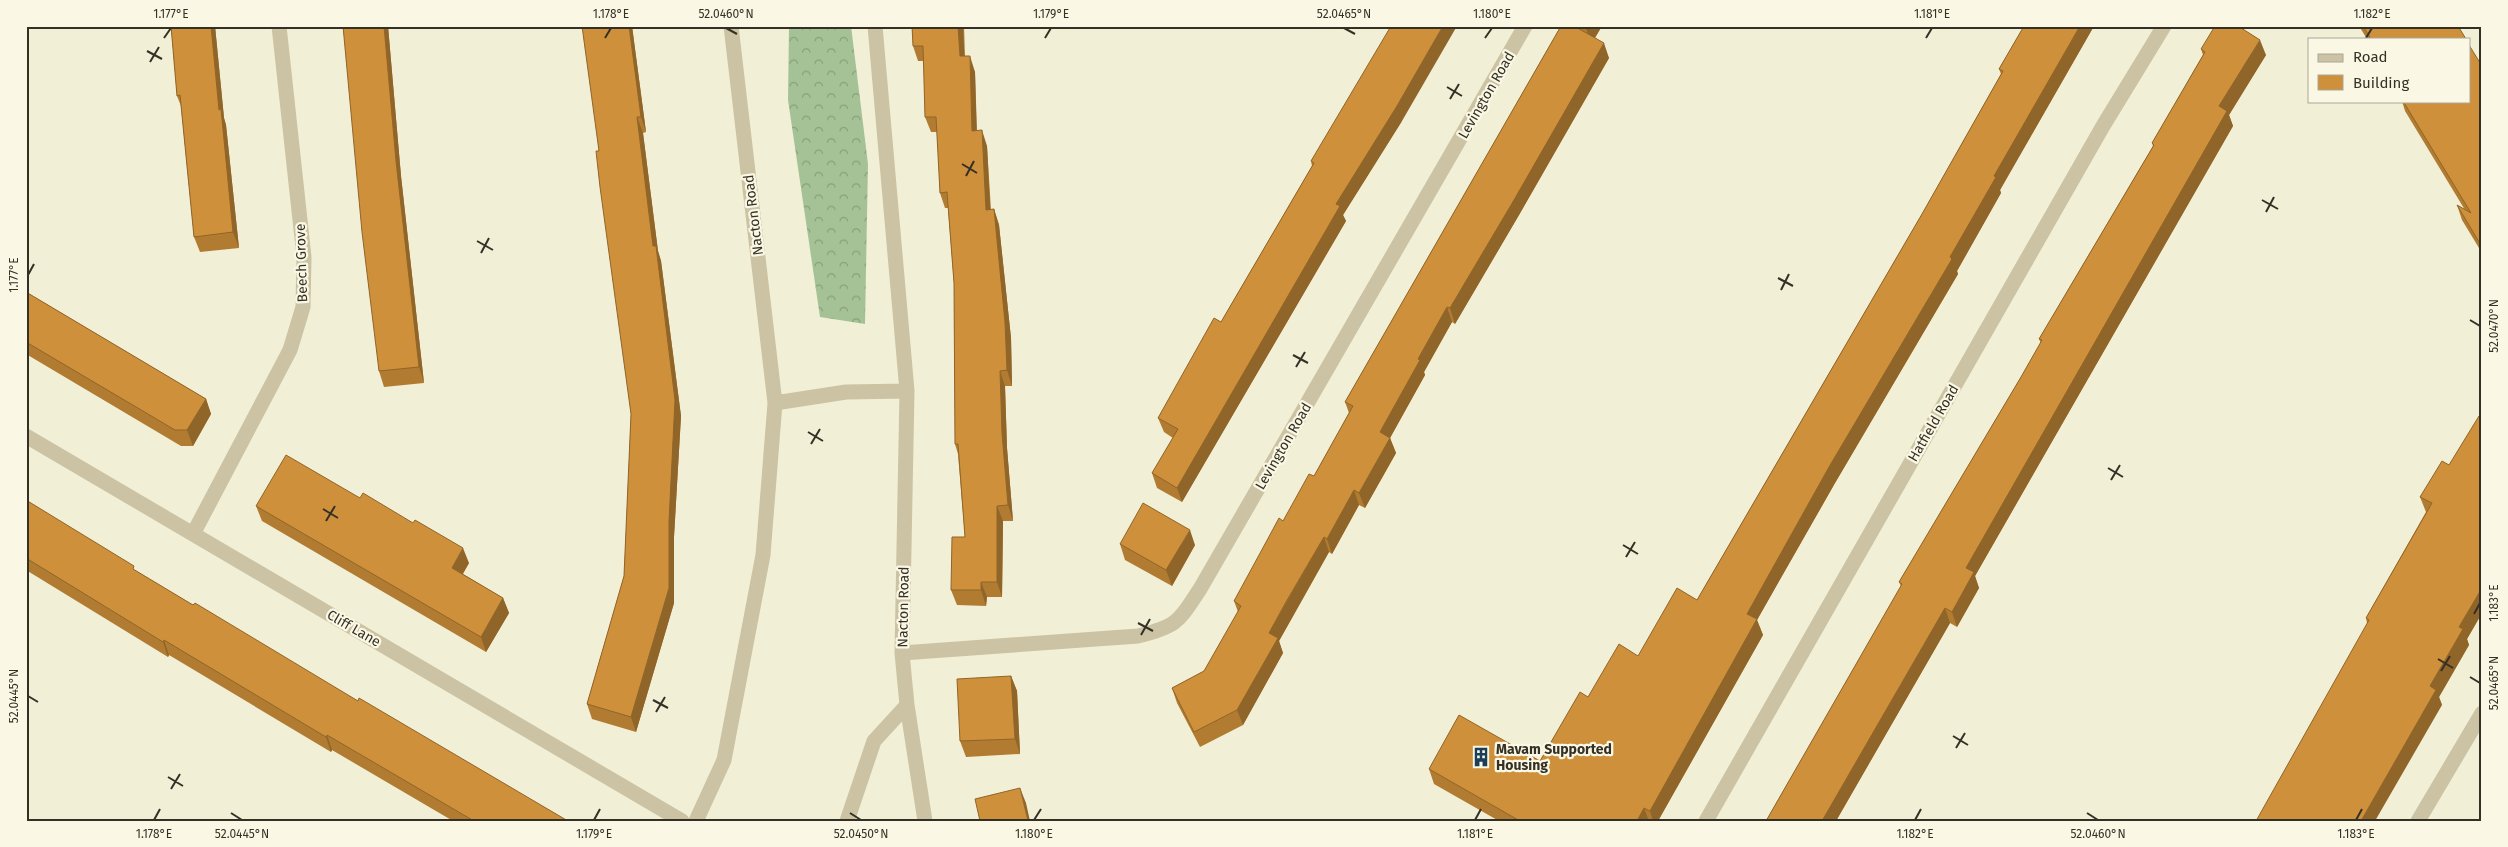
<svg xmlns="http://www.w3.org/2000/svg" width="2508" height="847" font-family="'Fira Sans',sans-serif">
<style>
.forest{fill:url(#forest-crowns)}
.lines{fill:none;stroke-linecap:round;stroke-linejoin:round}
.minor{stroke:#cbc3a3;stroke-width:15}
.wall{fill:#b17c32}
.shaded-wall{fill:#906529}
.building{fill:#ce903a;stroke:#906529}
.ticks{fill:none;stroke:#353025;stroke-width:2}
.labels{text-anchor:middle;stroke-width:4.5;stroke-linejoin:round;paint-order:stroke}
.street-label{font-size:14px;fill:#353025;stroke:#faf7e4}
.poi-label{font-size:14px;font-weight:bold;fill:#353025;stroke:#faf7e4;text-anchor:start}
.neatline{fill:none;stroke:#353025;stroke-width:2}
.ticks-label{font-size:12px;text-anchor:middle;fill:#353025}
</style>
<defs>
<pattern id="forest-crowns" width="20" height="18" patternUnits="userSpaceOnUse" patternTransform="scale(1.25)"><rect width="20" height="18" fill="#a5c297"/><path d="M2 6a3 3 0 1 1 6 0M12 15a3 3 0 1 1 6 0" fill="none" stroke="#879e7b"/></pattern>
</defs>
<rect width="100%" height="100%" fill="#f2efd7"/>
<!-- forest -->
<path class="forest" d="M789,26H851L868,164L865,324L820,317L788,100Z"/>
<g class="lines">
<!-- minor -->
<path class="minor" d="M875,26L907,391L902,653L907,705L925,821
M775,403L846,392L907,391
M26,436L682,821
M193,534L290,350L303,307L304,257L279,26
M902,653L1138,636C1178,626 1178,622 1200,589L1525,26
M696,821L724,760L763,555L775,403L731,26
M847,821L874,741L907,705
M1706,821L2103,126L2164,26
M2418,821L2482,713"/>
</g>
<!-- wall -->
<path class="wall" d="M171,26H215L224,118L226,125L239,248L200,252L194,237L181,106L177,96Z
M343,26H388L401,176L424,383L384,387L379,371Z
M632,26L646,132L643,133L658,251L661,261L681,416L674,537V603L636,732L592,719L587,704L624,576L631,414L599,151Z
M912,26H964L965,56L975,72L977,131L987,146L991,210L994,209L999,225L1011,338L1012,386H1005L1007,448L1013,521H1003L1002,597H987L986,606L957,605L951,590L965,537L958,454L955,444L954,283L948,208H945L940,193L937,132H931L925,117L924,61H918L913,46Z
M1561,26H1602L1595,38L1609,58L1519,215L1455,324L1452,322L1424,372L1425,375L1390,438L1396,453L1365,508L1359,505L1332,554L1329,552L1292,618L1279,641L1283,653L1243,725L1200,747L1177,703L1172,688L1204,671L1238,612L1234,601L1283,521L1314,476L1349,413L1345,402Z
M2024,26H2094L2000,190L2001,193L1957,271L1958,274L1835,483L1757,620L1763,635L1658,821H1499L1434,784L1429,769L1540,761L1588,697L1638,656L1697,600L1922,214L2001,74L1999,69Z
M2359,26H2458L2466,39H2367Z
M2201,49L2266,55L2229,115L2233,126L1975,576L1979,588L1957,627L1950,623L1836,821H1766L1901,586L1899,582L2021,377L2041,343L2039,339L2153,146L2152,143L2203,55Z
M2482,66V253L2462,220L2457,205L2465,210L2405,111L2402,101H2469Z
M1402,121L1343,215L1346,221L1182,502L1157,488L1152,473L1173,438L1164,432L1158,418L1221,322L1312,166L1311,161Z
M26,292L206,399L211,414L193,446H181L26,354Z
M2482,417V613L2467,639L2469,645L2439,697L2442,705L2367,623L2366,618L2426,512L2420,497L2449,465Z
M26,500L136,571L193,605L358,701L568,821H453L332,750L331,752L169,655L168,657L26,570Z
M256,506L469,563L463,574L503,598L509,613L486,652L262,521Z
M1120,544L1195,545L1172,586L1125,560Z
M1011,676L1017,691L1020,754L966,757L960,741Z"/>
<!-- shaded-wall -->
<path class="shaded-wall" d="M211,26H215L224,118L226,125L239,248L233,232L219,110Z
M384,26H388L401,176L424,383L419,367L396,161Z
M629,26H632L646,132L641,117Z
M958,26H963L965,72L960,56Z
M1443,26H1457L1402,121L1343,215L1346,221L1182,502L1177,488L1336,204Z
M1587,26H1602L1591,44L1586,28Z
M2080,26H2094L2000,190L2001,193L1957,271L1958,274L1835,483L1757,620L1763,635L1658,821H1653L1650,811L1747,614L1829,467L1950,257L1994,176Z
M2260,40L2266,55L2229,115L2233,126L1975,576L1979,588L1957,627L1952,612L1966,568L2219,106Z
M1604,43L1609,58L1519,215L1455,324L1450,308Z
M970,56L975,72L977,146L972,131Z
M637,117L643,133L658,251L661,261L681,416L674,537V603L636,732L631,717L653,246Z
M982,130L987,146L991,225L986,210Z
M994,209L999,225L1011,338L1012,386L1007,370Z
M1447,307L1452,322L1424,372L1425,375L1390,438L1396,453L1365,508L1359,493L1380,432L1418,359Z
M1000,371L1005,386L1007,448L1013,521L1008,505L1002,433Z
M206,399L211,414L193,446L187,430Z
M1354,490L1359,505L1332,554L1327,539Z
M997,506L1003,521L1002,597L997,582Z
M1190,530L1195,545L1172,586L1166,570Z
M1324,537L1329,552L1279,641L1283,653L1243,725L1237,710L1269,633Z
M463,548L469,563L457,583L452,568Z
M981,582L987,597L986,606L981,590Z
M2482,588V613L2467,639L2469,645L2439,697L2442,705L2375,821H2361L2430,686L2459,627Z
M503,598L509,613L486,652L481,637Z
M1945,608L1950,623L1836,821H1822Z
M164,640L169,655L168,657L163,642Z
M1011,676L1017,691L1020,754L1015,739Z
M327,735L332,750L331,752L326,737Z
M1020,788L1026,803L1030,821H1028Z
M1644,808L1649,821H1637Z"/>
<!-- building -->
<path class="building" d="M171,26H211L219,110L221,109L233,232L194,237L180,95L177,96Z
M343,26H384L396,161L419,367L379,371L362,232Z
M582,26H629L641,117H637L653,246H656L675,400L669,522V588L631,717L587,704L624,576L631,414L600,187L596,151H599Z
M912,26H958L960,56H970L972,131L982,130L986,210L994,209L1005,322L1007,370L1000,371L1002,433L1008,505L997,506V582H981V590H951L952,537H965L958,444H955L954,283L947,192L940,193L936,117H925L923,46H913Z
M1391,26H1443L1397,106L1336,204L1340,206L1177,488L1152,473L1178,429L1158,418L1214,318L1221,322L1314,163L1311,161Z
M1561,26H1574L1604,43L1514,200L1450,308L1447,307L1418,359L1420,360L1380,432L1390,438L1359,493L1354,490L1327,539L1324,537L1286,602L1269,633L1278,638L1237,710L1194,732L1172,688L1204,671L1241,606L1234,601L1265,544L1279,518L1283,521L1309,474L1314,476L1353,406L1345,402Z
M2024,26H2080L1994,176L1996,177L1950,257L1952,259L1829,467L1747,614L1757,619L1650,811L1644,808L1637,821H1520L1429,769L1459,715L1540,761L1580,692L1588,697L1619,644L1638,656L1677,588L1697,600L1922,214L2003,71L1999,69Z
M2215,26H2238L2260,40L2219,106L2227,111L1966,568L1974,572L1952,612L1945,608L1822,821H1766L1902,584L1899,582L2021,377L2042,340L2039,339L2154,145L2152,143L2205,52L2201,49Z
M2363,26H2458L2466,39H2371Z
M2469,45L2482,66V247L2457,205L2471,213L2403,101H2469Z
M26,292L206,399L187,430H175L26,342Z
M2479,416L2482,417V588L2459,627L2463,629L2430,686L2436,690L2361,821H2256L2369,620L2366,618L2432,503L2420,497L2442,461L2449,465Z
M286,455L360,498L363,493L413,523L415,520L463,548L452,568L503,598L481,637L256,506Z
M26,500L134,566L133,569L193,605L195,603L358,701L359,698L568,821H474L327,735L326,737L164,640L163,642L26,558Z
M1143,503L1190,530L1166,570L1120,544Z
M1011,676L1015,739L960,741L957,679Z
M1020,788L1028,821H980L975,799Z"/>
<!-- ticks -->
<path class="ticks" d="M726,28L737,34M1344,28L1355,34M164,38L171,28M605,38L611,28M1045,38L1051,28M1485,38L1492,28M1926,38L1932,28M2366,38L2372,28M147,51L162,59M150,62L159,47M1447,87L1462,96M1450,99L1459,84M962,164L977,173M966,176L974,161M2262,200L2278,209M2266,212L2274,197M477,241L493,250M481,253L489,238M28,275L34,264M1778,278L1793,286M1781,290L1789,274M2470,320L2480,326M1293,355L1308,363M1296,367L1305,352M808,432L823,441M811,444L820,429M2108,468L2123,477M2111,480L2120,465M323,509L338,518M326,521L335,506M1623,545L1638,554M1626,557L1635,542M2474,614L2480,603M1138,623L1153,631M1141,635L1150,619M2438,659L2453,668M2441,671L2450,656M2470,677L2480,683M28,696L38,702M653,700L668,708M656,712L665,697M1953,736L1968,745M1956,748L1965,733M168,777L183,786M171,789L180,774M231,813L242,820M850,813L861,820M2087,813L2098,820M154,820L160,809M594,820L600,809M1034,820L1041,809M1475,820L1481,809M1915,820L1921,809M2356,820L2362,809"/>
<!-- icons -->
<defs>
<symbol id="building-bare" viewBox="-9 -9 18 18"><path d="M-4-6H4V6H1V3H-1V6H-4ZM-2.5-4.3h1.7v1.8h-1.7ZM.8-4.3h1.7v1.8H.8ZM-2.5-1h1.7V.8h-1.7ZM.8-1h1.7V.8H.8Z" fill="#193f59" stroke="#faf7e4" stroke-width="2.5" paint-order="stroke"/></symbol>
</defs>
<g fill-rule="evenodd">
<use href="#building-bare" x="1467" y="743" width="28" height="28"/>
</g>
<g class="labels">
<!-- street labels -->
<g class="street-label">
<text transform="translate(1486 95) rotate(-60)" y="5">Levington Road</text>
<text transform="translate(753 215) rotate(-97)" y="5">Nacton Road</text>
<text transform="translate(301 263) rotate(-92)" y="5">Beech Grove</text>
<text transform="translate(1933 423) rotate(-60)" y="5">Hatfield Road</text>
<text transform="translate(1283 446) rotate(-60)" y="5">Levington Road</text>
<text transform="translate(903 607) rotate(-89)" y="5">Nacton Road</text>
<text transform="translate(354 628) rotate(30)" y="5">Cliff Lane</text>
</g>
<!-- poi labels -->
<g class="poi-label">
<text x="1496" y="754">Mavam Supported<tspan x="1496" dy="16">Housing</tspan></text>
</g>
</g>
<!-- border -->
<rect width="2508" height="847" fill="none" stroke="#faf7e4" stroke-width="55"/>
<!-- legend -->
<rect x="2308" y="38" width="162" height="65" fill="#faf7e4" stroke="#aba798"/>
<rect x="2318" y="54" width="25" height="8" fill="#cbc3a3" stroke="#aba798"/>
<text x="2353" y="62" font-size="15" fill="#353025">Road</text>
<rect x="2318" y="75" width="25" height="15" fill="#ce903a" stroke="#aba798"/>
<text x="2353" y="88" font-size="15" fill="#353025">Building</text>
<rect x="28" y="28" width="2452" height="792" class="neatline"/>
<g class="ticks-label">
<text x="171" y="18">1.177°E</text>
<text x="611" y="18">1.178°E</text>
<text x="726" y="18">52.0460°N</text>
<text x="1051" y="18">1.179°E</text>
<text x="1344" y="18">52.0465°N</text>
<text x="1492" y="18">1.180°E</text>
<text x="1932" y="18">1.181°E</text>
<text x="2372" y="18">1.182°E</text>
<text transform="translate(14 275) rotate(-90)" y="4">1.177°E</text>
<text transform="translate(2494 326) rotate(-90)" y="4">52.0470°N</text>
<text transform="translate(2494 603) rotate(-90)" y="4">1.183°E</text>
<text transform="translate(2494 683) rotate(-90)" y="4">52.0465°N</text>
<text transform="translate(14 696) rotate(-90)" y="4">52.0445°N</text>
<text x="154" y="838">1.178°E</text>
<text x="242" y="838">52.0445°N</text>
<text x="594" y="838">1.179°E</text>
<text x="861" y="838">52.0450°N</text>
<text x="1034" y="838">1.180°E</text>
<text x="1475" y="838">1.181°E</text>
<text x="1915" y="838">1.182°E</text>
<text x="2098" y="838">52.0460°N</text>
<text x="2356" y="838">1.183°E</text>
</g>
</svg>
